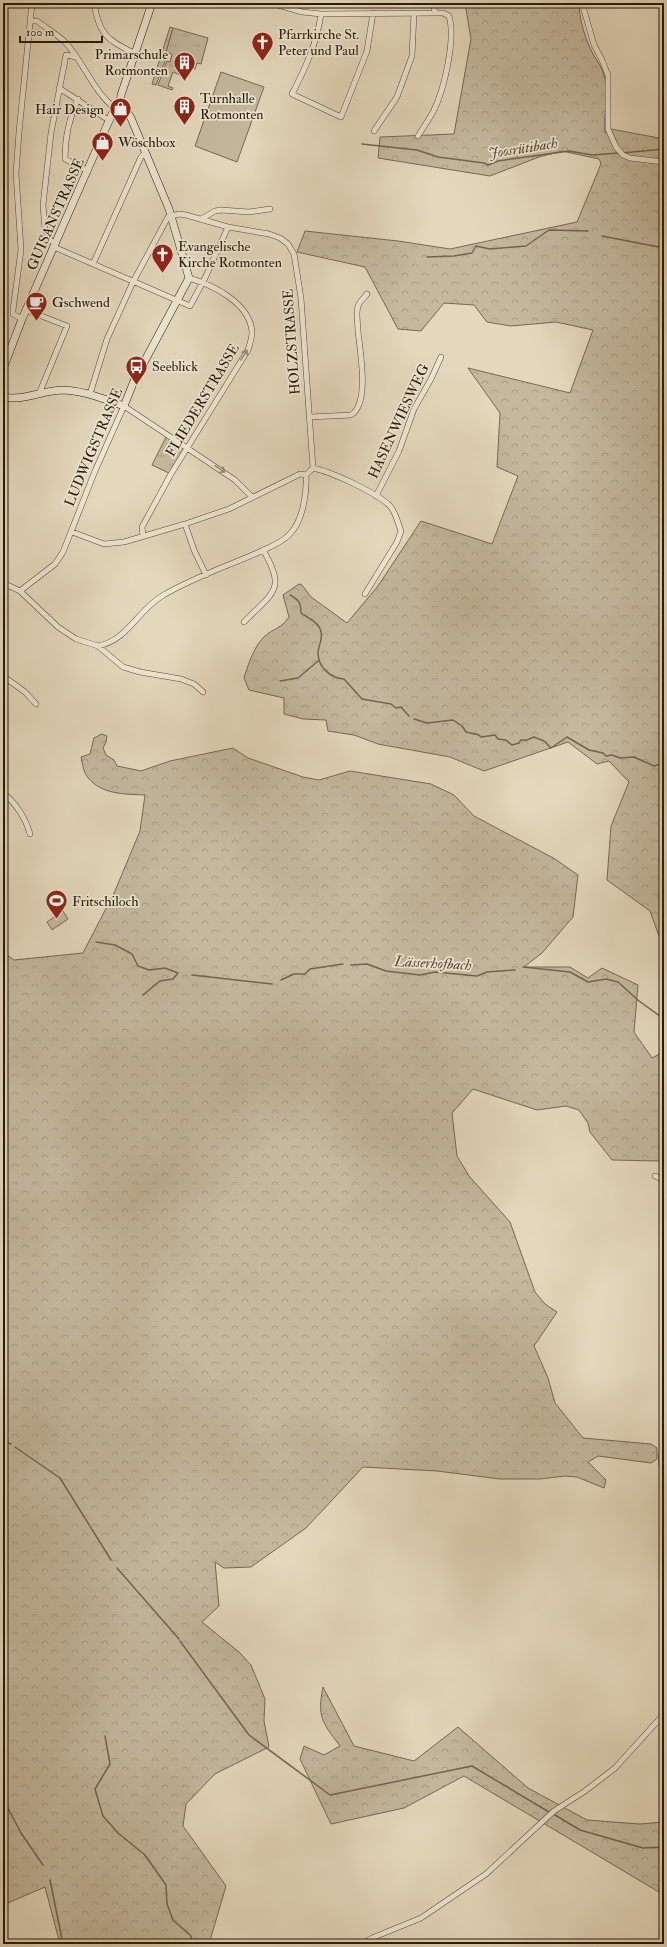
<svg xmlns="http://www.w3.org/2000/svg" width="667" height="1947" font-family="'IM FELL Double Pica',serif">
<style>
.grass{fill:url(#grass-tufts);stroke:#766854}
.forest{fill:url(#forest-crowns);stroke:#766854}
.pitch{fill:#c4b89e;stroke:#766854}
.lines{fill:none;stroke-linecap:round;stroke-linejoin:round}
.stream{stroke:#726550;stroke-width:1.5}
.street-casing{stroke:#564936;stroke-width:6}
.secondary-casing{stroke:#27190a;stroke-width:8}
.street{stroke:#ede6d3;stroke-width:5}
.secondary{stroke:#ede6d3;stroke-width:7}
.oneway{stroke:#948a79}
.labels{text-anchor:middle;stroke-width:3.5;stroke-linejoin:round;paint-order:stroke}
.poi-label{font-size:14px;fill:#27190a;stroke:#ede6d3;text-anchor:start}
.street-label{font-size:14px;fill:#27190a;stroke:#ede6d3}
.water-label{font-size:15px;font-style:italic;fill:#594b39;stroke:#ede6d3}
</style>
<defs>
<pattern id="grass-tufts" width="24" height="20" patternUnits="userSpaceOnUse"><rect width="24" height="20" fill="#c4b89e"/><path d="M3 7l-1-3M5 7V3M7 7l1-3M15 17l-1-3M17 17v-4M19 17l1-3" fill="none" stroke="#a89e87"/></pattern>
<pattern id="forest-crowns" width="20" height="18" patternUnits="userSpaceOnUse"><rect width="20" height="18" fill="#c4b89e"/><path d="M2 6a3 3 0 1 1 6 0M12 15a3 3 0 1 1 6 0" fill="none" stroke="#a89e87"/></pattern>
</defs>
<rect width="100%" height="100%" fill="#e4d8bc"/>
<filter id="stains"><feTurbulence type="fractalNoise" baseFrequency=".005" numOctaves="4"/><feColorMatrix values="0 0 0 0 .2 0 0 0 0 .09 0 0 0 0 .02 0 0 0 .5 -.17"/></filter>
<radialGradient id="worn" r=".72"><stop offset=".6" stop-color="#630" stop-opacity="0"/><stop offset="1" stop-color="#630" stop-opacity=".3"/></radialGradient>
<!-- grass -->
<path class="grass" d="M173,28L208,38L201,64L197,63L195,69L192,68L191,72L184,70L182,76L173,72L168,86L173,88L172,90L158,85L167,61L170,62L172,54L166,52Z
M167,435L187,448L171,474L152,465Z"/>
<!-- forest -->
<path class="forest" d="M465,3H579C579,17 584,35 590,48C593,56 600,63 603,72C610,91 603,113 605,133L611,129L664,139V950L650,911L607,880L611,826L629,782L609,761L597,764L568,742L484,771L450,757L378,744L354,735L328,731L326,720L303,719L284,714V698L249,690L244,678C247,667 255,644 265,636C274,628 281,629 289,617L283,595L299,584L302,585L311,597L347,623L378,586L421,521L492,544L518,476L497,467L500,413L468,368L570,393L593,330L556,322L511,326L487,322L474,305L444,303L421,331L398,329L365,267L297,252L305,231L398,241L450,249L577,222L599,169L601,163L599,159L562,151L539,157L490,176L378,158L380,137L454,134L471,39Z
M170,27L173,28L165,55L167,56L156,85L152,84Z
M102,734L107,736L106,742L103,748L106,755L114,760L117,766L141,771L170,761L233,748L248,758L303,777L319,780L350,771L431,784L454,795L474,816L555,859L578,875L573,917L542,953L524,967H570L588,978L602,968L638,985L634,1032L652,1058L661,1053L664,1056V1156L660,1161L612,1160L590,1132L588,1123L579,1110L566,1106L537,1110L473,1089L452,1113L457,1156L469,1176L510,1222L535,1292L545,1304L557,1312L534,1346L548,1378L555,1403L583,1438L651,1444L657,1448V1459L651,1463L598,1456L588,1462L606,1480L604,1488L577,1477L565,1476L540,1479H500L437,1471L363,1467L306,1528L251,1567L224,1568L215,1562L219,1606L202,1622L239,1652L251,1665L265,1699L264,1721L269,1747L215,1774L186,1804L183,1826L226,1886L209,1944H60L45,1887L3,1905V952L14,960L83,953L115,891L140,831L145,795C125,794 97,795 85,773C83,769 82,762 81,757L90,754L94,738Z
M323,1687L354,1746L414,1761L458,1727L528,1788L587,1820L640,1824L664,1822V1895L464,1776L404,1808L331,1824L300,1759L304,1746L324,1755L340,1746C322,1722 317,1717 323,1687Z"/>
<!-- pitch -->
<path class="pitch" d="M221,72L264,87L237,162L195,146Z
M63,911L68,919L52,930L47,922Z"/>
<g class="lines">
<!-- stream -->
<path class="stream" d="M362,144L417,150L438,157L484,163L488,165L498,161L569,151L592,155L619,153
M622,153L664,149
M602,236L664,248
M427,257L454,256L472,253L476,246L490,249L526,246L549,230L588,231
M290,595C299,600 301,603 301,613C308,618 320,623 321,632C323,639 318,647 318,653C318,667 330,678 344,679L362,699L391,704L396,708L401,707L409,716
M280,681L298,678L318,661
M414,719L427,723L453,720L462,726L466,732L479,735L481,737L495,735L498,739L506,740L512,745L519,743L521,740H527L534,737L544,741L551,748L567,737L589,750L603,753L606,756L612,755L620,758L634,757L654,766L664,763
M96,942L115,945L132,954L138,966L149,970L165,968L178,973L173,979L160,981L143,995
M351,965L367,964L386,971L420,975L435,972L477,976L487,972L515,970
M523,967L570,972L588,982L606,979L618,982L639,1001L664,1019
M192,975L272,984
M281,980L294,974H305L310,969L343,964
M3,1441L11,1444
M15,1447L60,1478L111,1560
M117,1568L179,1639
M180,1641L249,1735L330,1795L472,1766L549,1812
M105,1736L110,1764L95,1789L103,1816L118,1833L145,1855L166,1885L167,1904L173,1920L191,1936L192,1944
M3,1799L21,1833L43,1865
M555,1815L580,1830L643,1848L664,1847
M50,1880L63,1944"/>
<defs>
<path id="street" d="M94,3C99,35 107,40 136,54
M271,3L302,12L321,14L435,13H443L449,16C456,39 444,91 433,112C428,121 423,128 418,136
M433,3L435,13
M582,3L594,45L602,60L608,75V129L616,147L623,155L630,158L664,162
M321,14C317,43 305,69 292,94L341,117L367,51L373,13
M32,21H37C46,28 57,34 65,42C84,62 93,92 116,109
M59,88L110,121
M78,99C69,118 65,139 65,159L88,171
M374,131L397,97L412,56L414,13
M201,219L215,211L221,210L249,212L270,209
M55,243L50,240L45,229L43,205L51,133L66,55L76,57
M54,247L190,306L205,278L228,227
M93,264L141,157L145,153
M26,310L67,326L39,394
M22,319L13,314V310L21,250L16,173L19,132L32,3
M90,394L107,339L133,282L168,217L179,214L186,215L228,227L269,234L280,238L288,244L294,254L301,298L313,468L306,475
M310,417L351,415C370,404 360,351 358,331C358,324 355,310 359,304C361,300 365,297 367,294
M313,468C332,472 375,492 389,505C395,510 398,523 401,531L397,542L365,594
M376,496L399,451L414,409L431,379L441,357
M185,524L194,550L206,575
M72,532L104,544L124,542L185,524L229,509L300,474L306,475
M143,536L142,527L171,474L248,350C250,344 252,338 252,332C250,303 213,285 189,278
M3,583L20,591L58,627L76,639L98,646L123,667L140,672L181,679L194,684L203,692
M20,591L55,564L63,552L95,471L124,406L235,480L251,496
M244,622C273,592 287,590 263,550
M98,646C128,640 137,611 162,596C192,578 225,567 257,553C267,548 280,544 289,535C303,521 307,494 306,475
M3,676L25,692L36,704
M3,793C16,803 26,819 30,834
M655,1176L664,1180
M662,1312L664,1311
M664,1442L661,1459L664,1488
M362,1944L372,1938L421,1918L486,1874L554,1811L585,1791L615,1768L664,1714"/>
<path id="secondary" d="M3,369L22,319L112,114L120,106L121,95L152,3
M3,397C23,401 41,391 61,390C83,390 103,399 124,406L134,381L189,278L169,209L131,118L126,110L120,106"/>
</defs>
<!-- street casing -->
<use href="#street" class="street-casing"/>
<!-- secondary casing -->
<use href="#secondary" class="secondary-casing"/>
<!-- street -->
<use href="#street" class="street"/>
<!-- secondary -->
<use href="#secondary" class="secondary"/>
</g>
<!-- one-way arrows -->
<defs><path id="oneway-shaft" d="M-6 0H5M1.5-3L5.5 0L1.5 3" fill="none" stroke-width="1.6" stroke-linecap="round" stroke-linejoin="round"/></defs>
<g class="oneway">
<use href="#oneway-shaft" transform="translate(244 355) rotate(-58)"/>
<use href="#oneway-shaft" transform="translate(220 469) rotate(34)"/>
</g>
<!-- icons -->
<defs>
<symbol id="church-pin" viewBox="-11 -11 22 30"><path d="M0 17L-7.5 6A9.5 9.5 0 1 1 7.5 6Z" fill="#8f2418" stroke="#ede6d3"/><path d="M-1.2-6h2.4v3.5h3.3v2.4h-3.3V6h-2.4V-.1h-3.3v-2.4h3.3Z" fill="#fff"/></symbol>
<symbol id="building-pin" viewBox="-11 -11 22 30"><path d="M0 17L-7.5 6A9.5 9.5 0 1 1 7.5 6Z" fill="#8f2418" stroke="#ede6d3"/><path d="M-4-6H4V6H1V3H-1V6H-4ZM-2.5-4.3h1.7v1.8h-1.7ZM.8-4.3h1.7v1.8H.8ZM-2.5-1h1.7V.8h-1.7ZM.8-1h1.7V.8H.8Z" fill="#fff"/></symbol>
<symbol id="shop-pin" viewBox="-11 -11 22 30"><path d="M0 17L-7.5 6A9.5 9.5 0 1 1 7.5 6Z" fill="#8f2418" stroke="#ede6d3"/><path d="M-5-2.5h2.3a2.7 3.5 0 0 1 5.4 0H5L5.5 6h-11ZM-1.5-2.5h3a1.5 2.3 0 0 0-3 0Z" fill="#fff"/></symbol>
<symbol id="cafe-pin" viewBox="-11 -11 22 30"><path d="M0 17L-7.5 6A9.5 9.5 0 1 1 7.5 6Z" fill="#8f2418" stroke="#ede6d3"/><path d="M-5.5-4.5H6V0H3Q3 3.5 0 3.5H-2.5Q-5.5 3.5-5.5 0ZM3-3.2v2h1.7v-2ZM-6 4.5H4V6H-6Z" fill="#fff"/></symbol>
<symbol id="bus-pin" viewBox="-11 -11 22 30"><path d="M0 17L-7.5 6A9.5 9.5 0 1 1 7.5 6Z" fill="#8f2418" stroke="#ede6d3"/><path d="M-5-6H5V4H4V6H2V4H-2V6H-4V4H-5ZM-3.5-4V0h7V-4ZM-3.5 1.2v1.5H-2V1.2ZM2 1.2v1.5H3.5V1.2Z" fill="#fff"/></symbol>
<symbol id="stadium-pin" viewBox="-11 -11 22 30"><path d="M0 17L-7.5 6A9.5 9.5 0 1 1 7.5 6Z" fill="#8f2418" stroke="#ede6d3"/><path d="M0-5a6.5 5 0 1 0 0 10a6.5 5 0 1 0 0-10ZM-3.5-1.8h7v3.6h-7Z" fill="#fff"/></symbol>
</defs>
<g fill-rule="evenodd">
<use href="#church-pin" x="250" y="30" width="25" height="34"/>
<use href="#building-pin" x="172" y="50" width="25" height="34"/>
<use href="#building-pin" x="172" y="94" width="25" height="34"/>
<use href="#shop-pin" x="108" y="96" width="25" height="34"/>
<use href="#shop-pin" x="90" y="130" width="25" height="34"/>
<use href="#church-pin" x="150" y="242" width="25" height="34"/>
<use href="#cafe-pin" x="24" y="290" width="25" height="34"/>
<use href="#bus-pin" x="124" y="354" width="25" height="34"/>
<use href="#stadium-pin" x="44" y="888" width="25" height="34"/>
</g>
<g class="labels">
<!-- poi labels -->
<g class="poi-label">
<text x="278" y="39">Pfarrkirche St.<tspan x="278" dy="16">Peter und Paul</tspan></text>
<text x="168" y="59" text-anchor="end">Primarschule<tspan x="168" dy="16">Rotmonten</tspan></text>
<text x="200" y="103">Turnhalle<tspan x="200" dy="16">Rotmonten</tspan></text>
<text x="104" y="114" text-anchor="end">Hair Design</text>
<text x="118" y="147">Wöschbox</text>
<text x="178" y="251">Evangelische<tspan x="178" dy="16">Kirche Rotmonten</tspan></text>
<text x="52" y="307">Gschwend</text>
<text x="152" y="371">Seeblick</text>
<text x="72" y="906">Fritschiloch</text>
</g>
<!-- street labels -->
<g class="street-label">
<text transform="translate(55 214) rotate(-66)" y="5">GUISANSTRASSE</text>
<text transform="translate(291 342) rotate(-94)" y="5">HOLZSTRASSE</text>
<text transform="translate(202 400) rotate(-59)" y="5">FLIEDERSTRASSE</text>
<text transform="translate(398 421) rotate(-65)" y="5">HASENWIESWEG</text>
<text transform="translate(93 447) rotate(-67)" y="5">LUDWIGSTRASSE</text>
</g>
<!-- water labels -->
<g class="water-label">
<text transform="translate(523 148) rotate(-9)" y="5">Joosrütibach</text>
<text transform="translate(433 963) rotate(3)" y="5">Lässerhofbach</text>
</g>
</g>
<!-- margin -->
<rect width="667" height="1947" fill="none" stroke="#e4d8bc" stroke-width="16"/>
<rect x="4" y="4" width="659" height="1939" fill="none" stroke="#27190a" stroke-width="2"/>
<rect x="8" y="8" width="651" height="1931" fill="none" stroke="#27190a"/>
<!-- scale -->
<path d="M20 36v6h82v-6" fill="none" stroke="#27190a" stroke-width="2"/>
<text x="26" y="36" font-size="12" fill="#27190a" stroke="#ede6d3" stroke-width="3" paint-order="stroke">100 m</text>
<rect width="100%" height="100%" filter="url(#stains)"/>
<rect width="100%" height="100%" fill="url(#worn)"/>
</svg>
